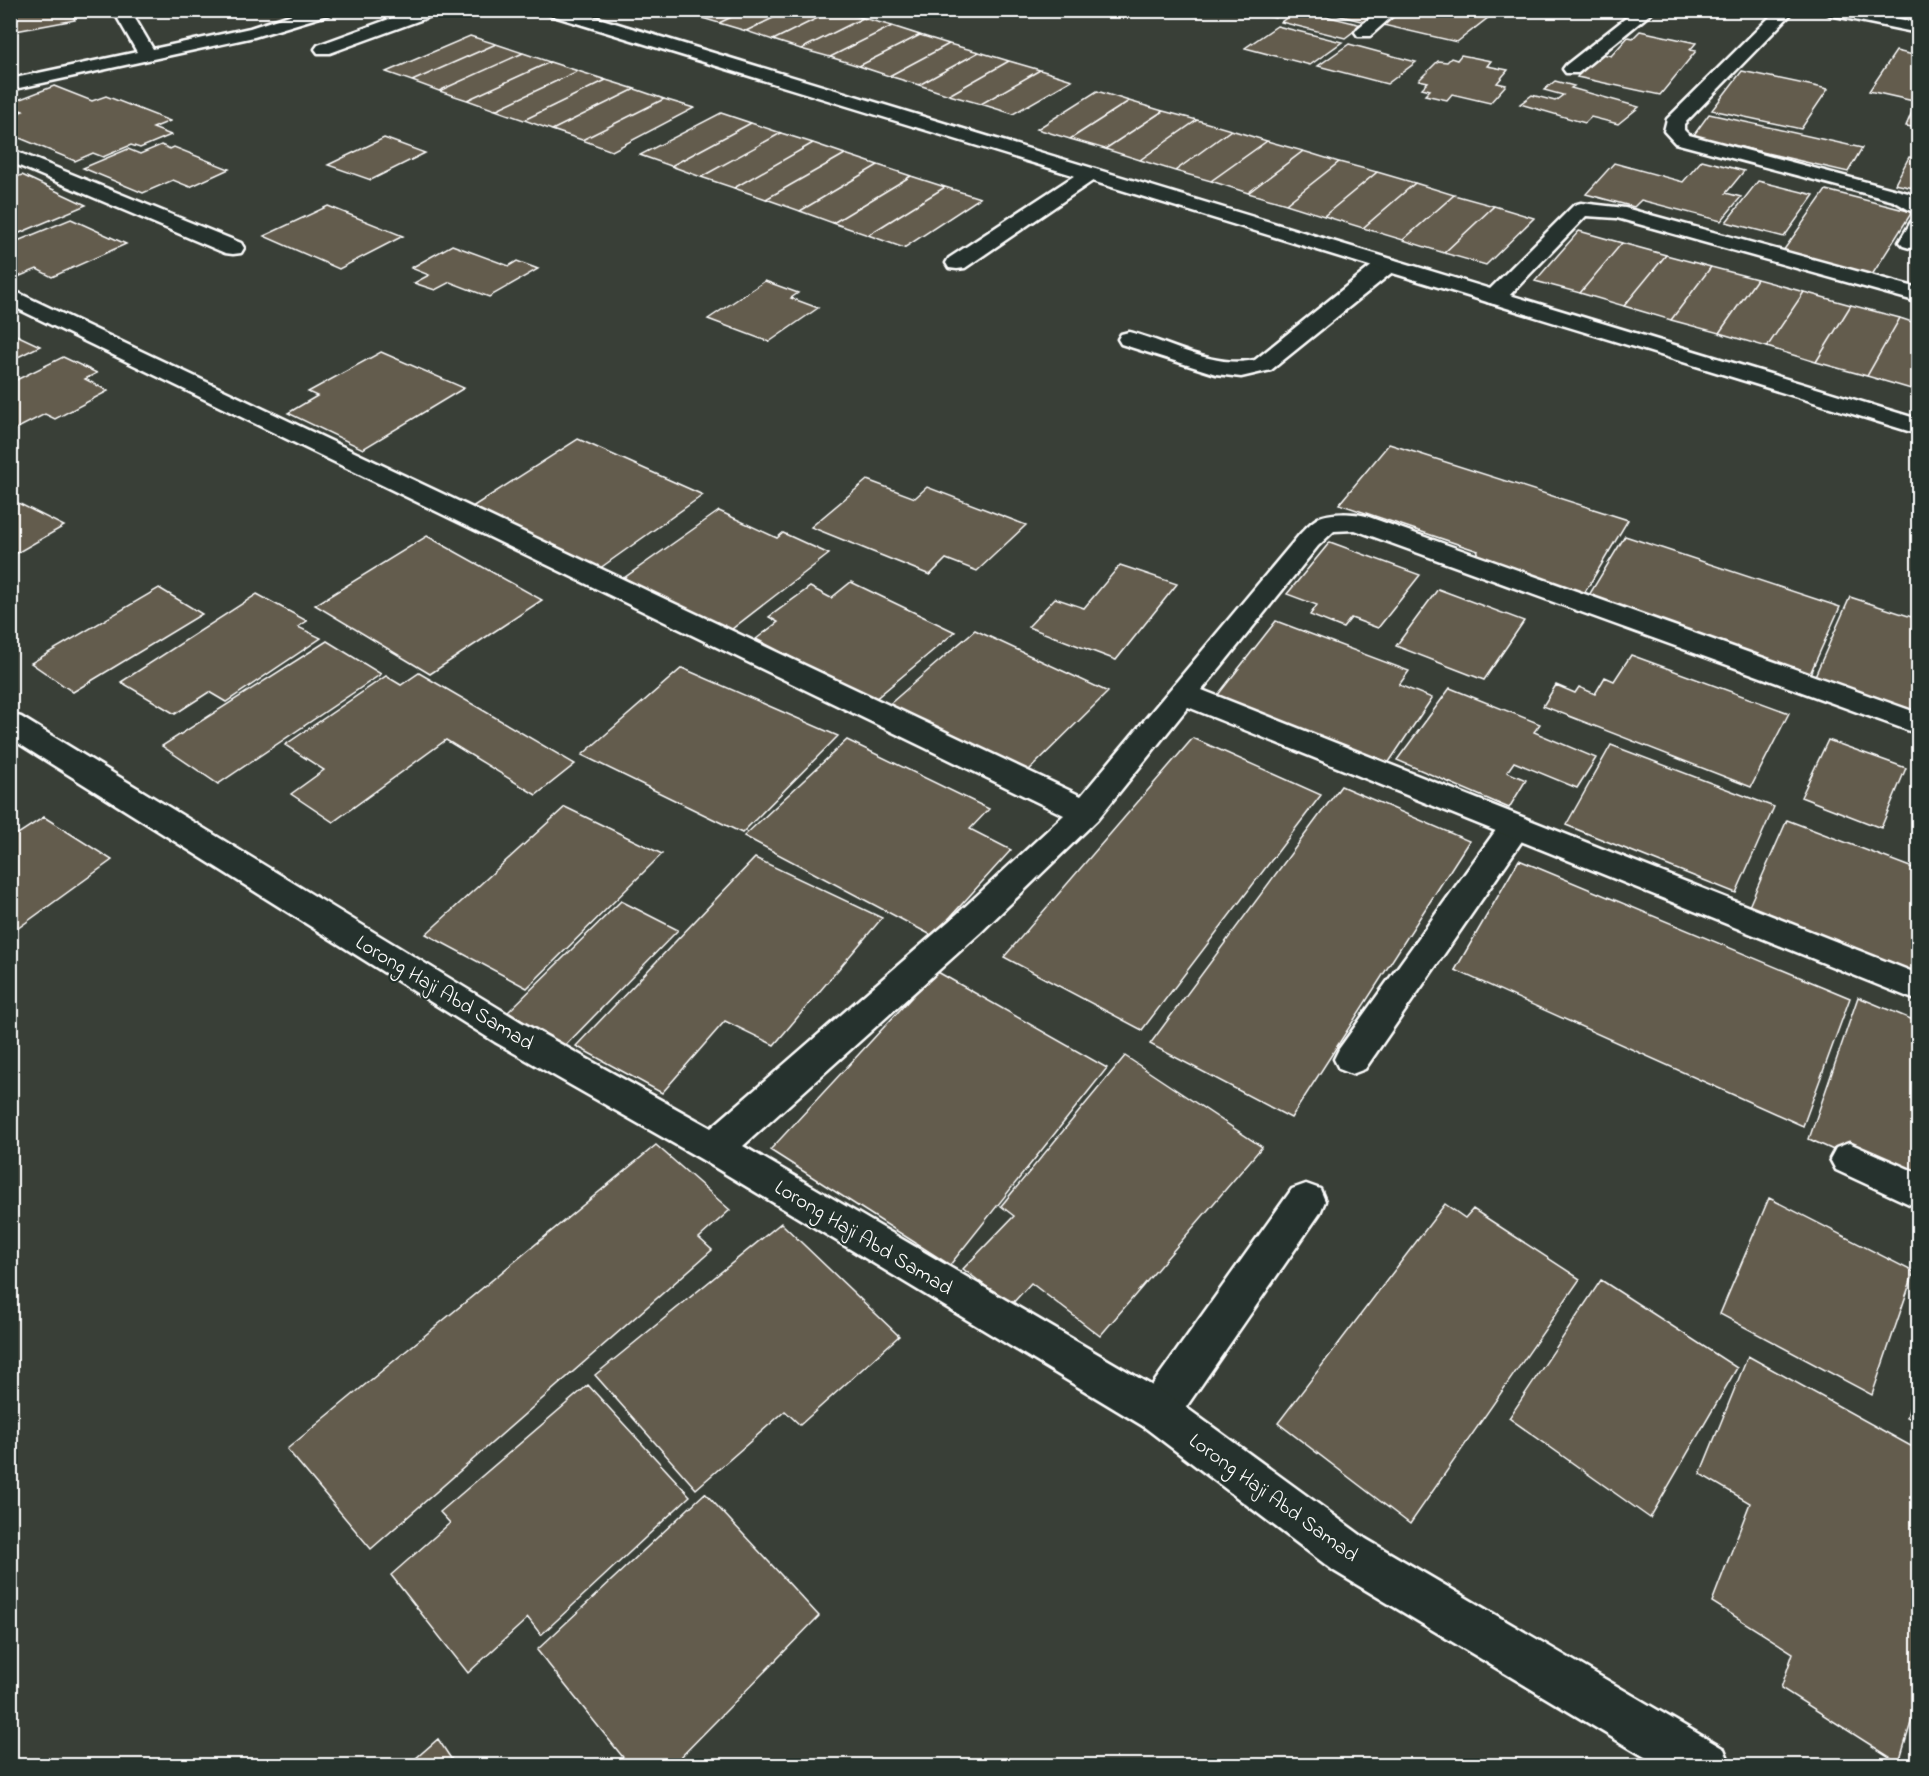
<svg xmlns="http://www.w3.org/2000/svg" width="1929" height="1776" font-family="'Indie Flower',sans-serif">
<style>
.building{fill:#645c4d;stroke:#fff;stroke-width:1.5}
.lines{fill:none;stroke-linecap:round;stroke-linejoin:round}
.lane-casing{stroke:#fff;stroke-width:5}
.street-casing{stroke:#fff;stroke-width:5}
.secondary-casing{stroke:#fff;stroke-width:5}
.lane{fill:#26332d;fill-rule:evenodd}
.street{fill:#26332d;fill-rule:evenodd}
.secondary{fill:#26332d;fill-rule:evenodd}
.labels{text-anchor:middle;stroke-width:4.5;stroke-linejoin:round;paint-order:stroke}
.street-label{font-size:21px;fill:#fff;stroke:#26332d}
</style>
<rect width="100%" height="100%" fill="#393f37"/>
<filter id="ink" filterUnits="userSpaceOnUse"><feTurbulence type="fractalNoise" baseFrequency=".0167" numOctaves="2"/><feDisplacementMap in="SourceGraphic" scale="12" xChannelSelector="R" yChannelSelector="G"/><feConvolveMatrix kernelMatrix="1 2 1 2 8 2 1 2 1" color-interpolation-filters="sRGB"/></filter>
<g filter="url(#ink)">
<!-- building -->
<path class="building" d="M10,10H70L75,20L10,32Z
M702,10H746L719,23L692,15Z
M746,10H790L746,31L719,23Z
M790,10H834L773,40L746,31Z
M834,10L863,18L801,49L773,40Z
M1241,10H1286L1275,18Z
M1298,10H1301L1362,25L1345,38L1281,22Z
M1316,10H1381L1365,22Z
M1403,10H1463L1489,17L1457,42L1383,25Z
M863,18L892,26L830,57L801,49Z
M892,26L920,35L859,66L830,57Z
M1277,26L1342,42L1310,65L1245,48Z
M1640,31L1696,43L1690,50L1696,51L1660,95L1577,77L1599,53L1611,56L1628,37L1633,38Z
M920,35L949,44L889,76L859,66Z
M470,36L496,44L412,81L386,72Z
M496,44L523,53L439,91L412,81Z
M949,44L979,52L919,85L889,76Z
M1349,44L1416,62L1387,84L1318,66Z
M1896,51L1918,56V102L1869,91Z
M979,52L1009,61L949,95L919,85Z
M523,53L550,62L467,100L439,91Z
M1461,55L1491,61L1487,66L1508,70L1497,83L1506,85L1490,103L1452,94L1447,100L1425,95L1430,90L1422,88L1428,82L1419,80L1438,61L1447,62L1451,58L1457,60Z
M1009,61L1040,70L981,104L949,95Z
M550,62L578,71L495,110L467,100Z
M1040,70L1072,80L1013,114L981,104Z
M578,71L606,80L524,120L495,110Z
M1742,71L1828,89L1801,129L1712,110Z
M606,80L635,89L552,130L524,120Z
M1555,81L1574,86L1571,88L1639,107L1618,124L1591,117L1585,123L1520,104L1532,95L1555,101L1563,95L1544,90Z
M54,86L92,101L106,96L170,121L153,128L171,135L140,148L131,145L103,157L93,153L75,161L10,134V116L23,111L10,106V103Z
M635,89L664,99L582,140L552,130Z
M1097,91L1129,101L1070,139L1037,129Z
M664,99L694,108L612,151L582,140Z
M1129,101L1163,111L1105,149L1070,139Z
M1914,107H1918V128L1906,126Z
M1163,111L1197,120L1140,160L1105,149Z
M721,113L751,123L671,166L640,155Z
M1709,114L1862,148L1848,172L1693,136Z
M1197,120L1231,130L1175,171L1140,160Z
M751,123L781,133L701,177L671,166Z
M1231,130L1267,141L1211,181L1175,171Z
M781,133L813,143L734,188L701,177Z
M384,138L425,153L371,180L328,165Z
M1267,141L1303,151L1248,193L1211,181Z
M813,143L845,154L766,199L734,188Z
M161,145L170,149L174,147L229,169L190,187L173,180L143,193L83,168L128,149L140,154Z
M1303,151L1339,162L1286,204L1248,193Z
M845,154L878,165L800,211L766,199Z
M1909,157L1918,159V189L1895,184Z
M1702,160L1744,171L1726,193L1741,197L1721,221L1641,200L1634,207L1586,194L1614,163L1683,182Z
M1339,162L1377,172L1324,216L1286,204Z
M878,165L911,176L833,223L800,211Z
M1377,172L1415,183L1363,228L1324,216Z
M22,175L86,205L10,237V179Z
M911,176L945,187L868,235L833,223Z
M1758,181L1814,195L1784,237L1726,222Z
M1415,183L1454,195L1403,240L1363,228Z
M945,187L980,198L904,248L868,235Z
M1826,190L1912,212L1872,275L1783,251Z
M1454,195L1494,206L1444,253L1403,240Z
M328,206L403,236L339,269L264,236Z
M1494,206L1534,218L1486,265L1444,253Z
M71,219L126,244L52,277L37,269L13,279L10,278V244Z
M1579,231L1622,243L1580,293L1535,281Z
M1622,243L1666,255L1624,306L1580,293Z
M452,245L509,266L517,261L538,269L489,297L450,282L435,290L414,283L429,275L411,268Z
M1666,255L1711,267L1671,320L1624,306Z
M1711,267L1757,279L1719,333L1671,320Z
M1757,279L1804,292L1767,347L1719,333Z
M765,281L798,293L791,298L818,308L769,342L708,319Z
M1804,292L1851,305L1816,362L1767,347Z
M1851,305L1900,318L1867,376L1816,362Z
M1900,318L1918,324V391L1867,376Z
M10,332L40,346L10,361Z
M381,352L464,388L363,449L288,413L317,396L308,392Z
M63,357L97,373L85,379L108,391L55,419L45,414L10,432V383Z
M578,439L703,495L596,571L469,509Z
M1389,444L1628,520L1582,597L1472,560L1478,551L1339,504Z
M867,480L915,498L927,487L1026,525L977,571L946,559L930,575L811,527Z
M10,499L64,526L10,557Z
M719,511L777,538L783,533L829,554L728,632L624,578Z
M427,536L542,600L430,674L315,605Z
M1625,536L1840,607L1809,676L1586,600Z
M1330,542L1420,575L1378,628L1351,618L1343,628L1310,615L1317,605L1287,594Z
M1120,565L1177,584L1116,660L1028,627L1055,598L1084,608Z
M851,582L955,632L874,700L756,639L778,622L769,617L810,587L831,598Z
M159,588L202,614L73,692L31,663Z
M1438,589L1524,621L1484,680L1396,646Z
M257,594L307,621L298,627L321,638L226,702L209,692L175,714L121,682Z
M1850,597L1918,619V715L1814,678Z
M1276,621L1409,671L1399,685L1432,698L1387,765L1217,696Z
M975,630L1108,692L1022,777L885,708Z
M327,641L381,674L218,784L162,746Z
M1631,655L1789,713L1751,787L1543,706L1556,685L1575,693L1579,687L1595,694L1605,677L1614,681Z
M682,668L838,736L742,833L582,755Z
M419,673L575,764L536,795L446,740L333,822L291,794L324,770L285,745L386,676L401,685Z
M1450,688L1540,724L1534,732L1596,758L1577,788L1514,762L1507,772L1526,780L1509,808L1397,760Z
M1193,738L1321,795L1142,1030L1004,957Z
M847,740L989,809L970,829L1011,850L933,936L744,836Z
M1828,740L1906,768L1881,828L1801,797Z
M1611,745L1774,807L1736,893L1566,825Z
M1341,786L1469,841L1291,1118L1150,1044Z
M565,807L662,854L527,988L426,934Z
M44,817L112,860L10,934V830L18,834Z
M1787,820L1918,870V983L1746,913Z
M755,858L882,918L774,1045L725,1021L662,1093L576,1046Z
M1519,860L1850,998L1803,1126L1455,970Z
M621,901L678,930L561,1050L503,1017Z
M936,971L1107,1068L950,1265L770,1150Z
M1858,997L1918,1022V1188L1809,1139Z
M1125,1056L1262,1147L1100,1336L1031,1283L1011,1305L963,1269L1014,1216L1001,1206Z
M656,1145L730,1210L699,1238L712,1250L371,1549L287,1449Z
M1769,1198L1914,1272L1872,1395L1720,1314Z
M1445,1204L1465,1218L1473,1209L1580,1279L1410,1524L1278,1423Z
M781,1223L899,1336L800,1425L785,1411L696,1489L595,1375Z
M1601,1280L1737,1368L1650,1518L1509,1418Z
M1748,1356L1918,1450V1699L1899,1763L1781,1688L1793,1653L1712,1602L1750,1503L1700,1474Z
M1918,1378V1423L1907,1417Z
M588,1385L690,1496L541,1635L528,1618L468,1673L391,1575L450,1523L440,1512Z
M705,1493L819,1616L672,1766H630L537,1650Z
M438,1739L456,1766H407Z"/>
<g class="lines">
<defs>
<path id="lane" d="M414,10H439L437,14L330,53H318L315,49L318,45Z
M1090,168L1097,170L1100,174L1097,178L965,268L957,269L949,268L946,263L949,258L1083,170Z
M1581,203L1625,208L1918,288V302L1617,218L1586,216L1503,302L1495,304L1487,302L1484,297L1487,292L1574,205Z
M1387,259L1395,260L1398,265L1395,270L1271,370L1241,377L1216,374L1121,344L1118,339L1121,334L1129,332C1169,342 1213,369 1255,360L1379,260Z
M1515,816L1526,819L1531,827L1526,835L1365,1069L1352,1074L1339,1069L1334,1059L1339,1049L1504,819Z
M1306,1184L1320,1189L1325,1201L1320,1213L1173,1426L1158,1432L1143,1426L1137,1412L1143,1398L1292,1189Z"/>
<path id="street" d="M113,10H130L153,49L250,28L305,10H332L330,14L254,37L10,90V79L137,52Z
M545,10H572L1918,419V434L547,14Z
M1380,10H1399L1370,36H1358L1355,32L1358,28Z
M1636,10H1655L1578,73H1566L1563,69L1566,65Z
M1777,10H1795L1684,124V130L1689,135L1908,193L1918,199V213L1911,211L1894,201L1675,143L1664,131L1667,119Z
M10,149L241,243L244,248L241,253L233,254L225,253L10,162Z
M1918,220V245L1910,248L1903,246L1899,242L1911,222Z
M10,289L1081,796L1300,534C1305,529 1311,522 1318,518C1330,512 1354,513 1366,516L1918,713V734L1355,530L1334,531L1318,546L1202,690L1918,974V1001L1188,707L1097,820L980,933L743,1146L1173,1398L1366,1539L1724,1749L1731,1766H1660L1334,1571L1143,1426L701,1159L495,1042L10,738V714L21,717L521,1022L711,1128L956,915L1064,815L10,305Z
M1849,1143L1918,1173V1208L1836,1170L1830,1159L1836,1148Z"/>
<path id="secondary" d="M1822,10H1857L1918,23V33L1830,15Z"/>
</defs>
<!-- lane casing -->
<use href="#lane" class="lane-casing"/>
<!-- street casing -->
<use href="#street" class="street-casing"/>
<!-- secondary casing -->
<use href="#secondary" class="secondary-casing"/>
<!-- lane -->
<use href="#lane" class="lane"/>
<!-- street -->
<use href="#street" class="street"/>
<!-- secondary -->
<use href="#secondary" class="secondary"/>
</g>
</g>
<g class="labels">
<!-- street labels -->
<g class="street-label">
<text transform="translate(445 992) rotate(31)" y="7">Lorong Haji Abd Samad</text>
<text transform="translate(864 1237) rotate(31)" y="7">Lorong Haji Abd Samad</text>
<text transform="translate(1274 1497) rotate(36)" y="7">Lorong Haji Abd Samad</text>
</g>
</g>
<!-- margin -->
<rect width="1929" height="1776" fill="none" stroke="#26332d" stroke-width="36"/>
<rect x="18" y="18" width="1893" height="1740" fill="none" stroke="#fff" stroke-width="2" filter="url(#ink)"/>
</svg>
